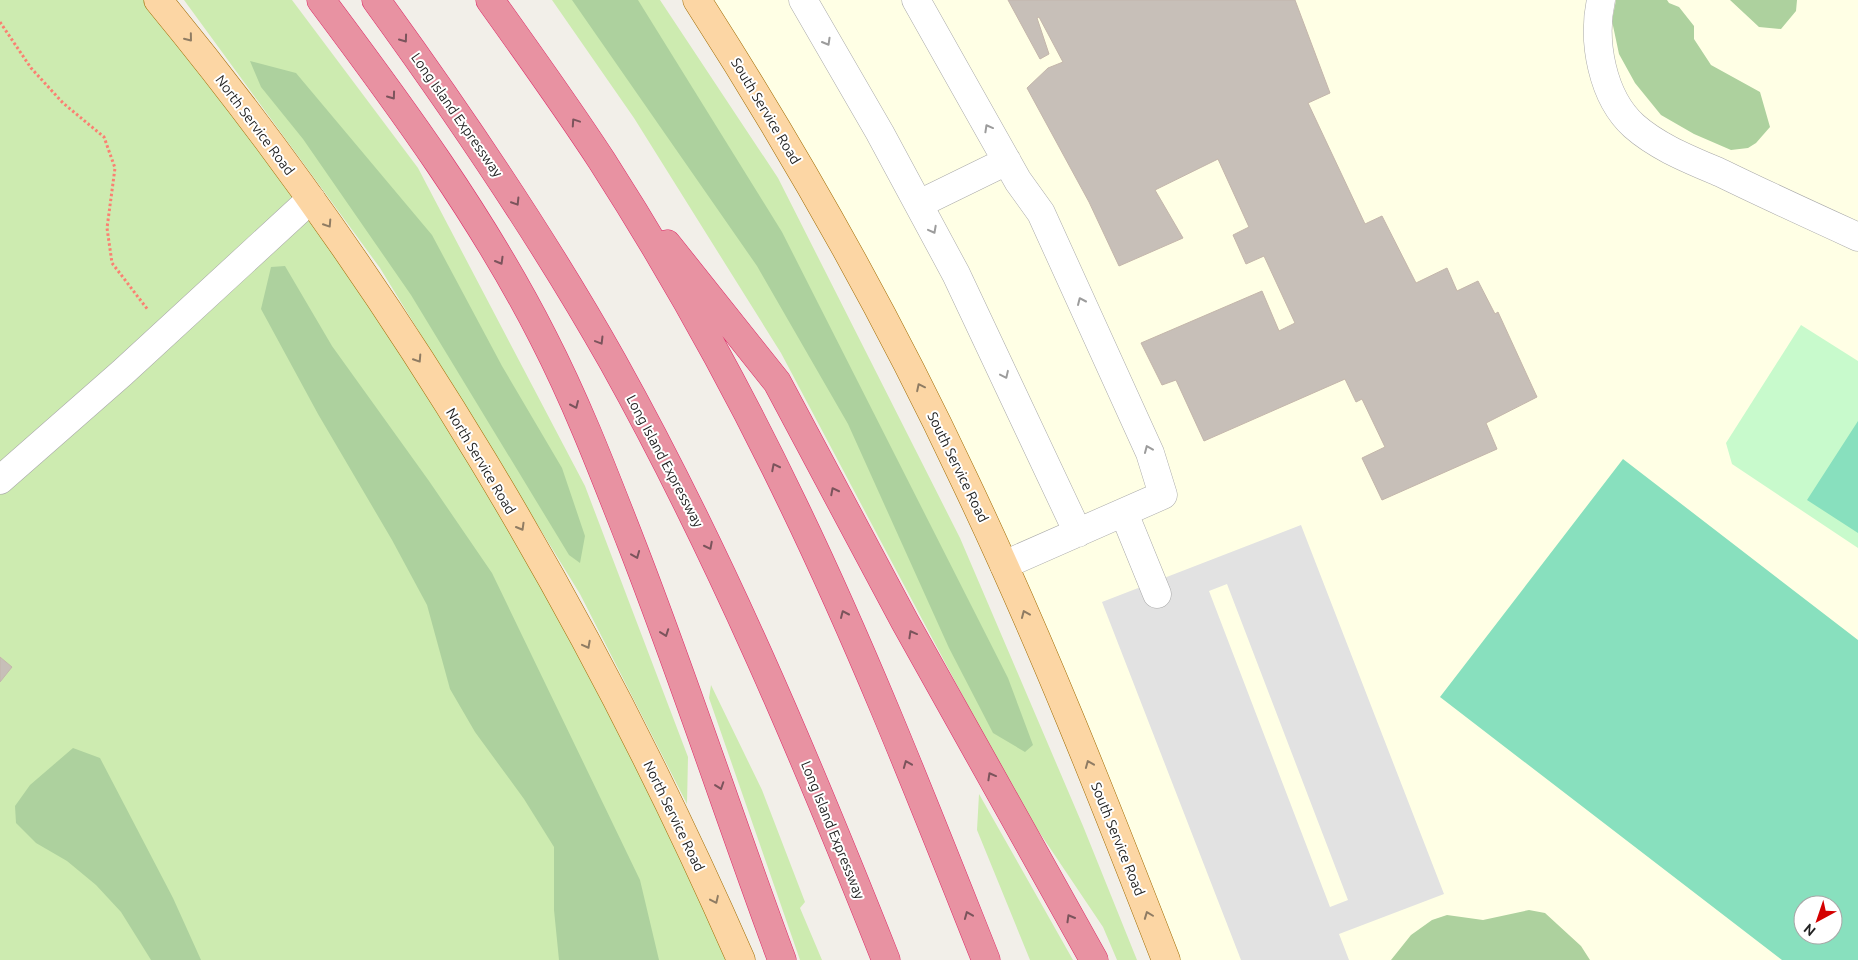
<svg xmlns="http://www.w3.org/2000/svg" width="1858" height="960" font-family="Ubuntu,sans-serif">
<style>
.education{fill:#ffffe5;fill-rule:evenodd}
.grass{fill:#cdebb0}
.forest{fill:#add19e}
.park{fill:#c8facc}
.pitch{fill:#88e0be;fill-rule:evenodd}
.parking{fill:#e2e2e2;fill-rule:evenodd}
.building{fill:#c7bfb8;stroke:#c4b6ab}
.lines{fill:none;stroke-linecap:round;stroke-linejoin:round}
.minor-casing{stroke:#a9a9a9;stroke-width:29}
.major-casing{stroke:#a06b00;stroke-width:29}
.highway-casing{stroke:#dc2a67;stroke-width:29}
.path{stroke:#fa8072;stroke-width:3;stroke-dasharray:2.5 2.5;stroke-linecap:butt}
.minor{stroke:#fff;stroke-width:28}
.major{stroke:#fcd6a4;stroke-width:28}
.highway{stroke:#e892a2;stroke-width:28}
.oneway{stroke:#8f7c63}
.oneway2{stroke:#7b545c}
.oneway3{stroke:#9c9c9c}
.labels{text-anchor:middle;stroke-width:4;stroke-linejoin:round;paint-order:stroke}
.street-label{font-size:14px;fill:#222;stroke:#fff}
</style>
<rect width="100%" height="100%" fill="#f2efe9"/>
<!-- education -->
<path class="education" d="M701,0H1858V960H1170L1032,615ZM1803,905H1833V935H1803Z"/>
<!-- grass -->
<path class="grass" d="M0,0H158L448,405L741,960H0Z
M184,0H292L418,168L585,486L688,757L687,804L580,594L380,268Z
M552,0H660L778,178L960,538L1083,826L1137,960H1117L1103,927L1019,802L781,353L634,118Z
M711,685L762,790L805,902L800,908L822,960H800L709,698Z
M979,794L1073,960H1030L977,830Z"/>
<!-- forest -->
<path class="forest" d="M572,0H638L782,232L1008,678L1033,745L1025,752L993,733L949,648L848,424L757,266Z
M1616,0H1667L1669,3L1679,7L1694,26V39L1711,65L1760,92L1770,127L1756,143L1748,148L1731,150L1694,134L1661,115L1635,83L1619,54L1612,21Z
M1730,0H1797L1796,11L1781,29L1759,27Z
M250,61L296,73L432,235L502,366L562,468L585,536L580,563L569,555L411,295L303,139L261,87Z
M285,266L332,346L429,481L492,573L640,880L659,960H559L554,910V847L524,799L475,732L450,689L427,605L392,540L318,414L261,309L271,267Z
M73,748L100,758L173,898L201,960H151L121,912L96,885L67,861L36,843L16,823L15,806L30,785Z
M1529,910L1545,913L1581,946L1590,960H1391L1411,935L1432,920L1447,915L1483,920Z"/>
<!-- park -->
<path class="park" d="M1801,325L1858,361V548L1732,464L1726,443Z"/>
<!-- pitch -->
<path class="pitch" d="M1858,421V533L1807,500Z
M1623,459L1858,640V960H1782L1440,697ZM1803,905H1833V935H1803Z"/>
<!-- parking -->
<path class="parking" d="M1301,525L1444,894L1339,934L1349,960H1241L1102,602ZM1227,584L1348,900L1330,907L1209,591Z"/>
<!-- building -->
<path class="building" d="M1008,0H1295L1330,93L1308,103L1365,224L1382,216L1416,283L1447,268L1457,291L1478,281L1495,314L1498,312L1537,397L1486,423L1497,449L1382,500L1362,458L1385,447L1362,399L1356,402L1345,379L1204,441L1176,380L1162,385L1141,343L1262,291L1279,331L1295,323L1264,256L1246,264L1233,235L1249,227L1218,159L1155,190L1183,238L1119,266L1089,202L1027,88L1048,68L1063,62L1039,17L1037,18L1049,54L1040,59Z
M0,657L12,667L0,682Z"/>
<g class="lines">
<defs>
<path id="minor" d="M803,0L880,133L956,274L1078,533
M916,0L1018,181L1041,213L1150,453L1163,495L1004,565
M1601,0C1592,41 1602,97 1634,126C1659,148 1691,160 1721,173C1766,195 1812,216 1858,237
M919,204L1007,161
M0,480L122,373L311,199
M1124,513L1157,594"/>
<path id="major" d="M158,0C396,289 591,617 741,960
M697,0C796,154 886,313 964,479C1039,636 1103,798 1166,960"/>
<path id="highway" d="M321,0C402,108 482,217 543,337C577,403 603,471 630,540C684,678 730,820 782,960
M376,0C461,117 542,236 613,362C720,554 805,756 886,960
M490,0C528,53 566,106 602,161C672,270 737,387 793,504C865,653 925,807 986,960
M667,244L777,382L905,622L1094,960"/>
</defs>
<!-- minor casing -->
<use href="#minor" class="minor-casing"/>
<!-- major casing -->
<use href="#major" class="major-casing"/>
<!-- highway casing -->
<use href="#highway" class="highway-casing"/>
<!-- path -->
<path class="path" d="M0,22L31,68L63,103L104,137L115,168L107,228L112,263L148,310"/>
<!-- minor -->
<use href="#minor" class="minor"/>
<!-- major -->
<use href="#major" class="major"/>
<!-- highway -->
<use href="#highway" class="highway"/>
</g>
<!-- one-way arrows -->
<defs><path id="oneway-chevron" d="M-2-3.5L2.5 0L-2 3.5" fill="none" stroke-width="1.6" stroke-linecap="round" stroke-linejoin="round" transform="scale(1.25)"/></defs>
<g class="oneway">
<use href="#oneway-chevron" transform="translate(189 38) rotate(51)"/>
<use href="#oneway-chevron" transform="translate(328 224) rotate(57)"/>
<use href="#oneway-chevron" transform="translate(418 359) rotate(57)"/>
<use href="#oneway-chevron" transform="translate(920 387) rotate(-116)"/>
<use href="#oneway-chevron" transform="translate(521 527) rotate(60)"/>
<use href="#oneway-chevron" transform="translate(1025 614) rotate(-113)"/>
<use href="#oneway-chevron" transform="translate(587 645) rotate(62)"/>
<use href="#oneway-chevron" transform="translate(1089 764) rotate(-112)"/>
<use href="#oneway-chevron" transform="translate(715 900) rotate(65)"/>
<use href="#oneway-chevron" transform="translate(1148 915) rotate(-111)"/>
</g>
<g class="oneway2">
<use href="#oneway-chevron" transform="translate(404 39) rotate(54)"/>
<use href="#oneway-chevron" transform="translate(392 96) rotate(54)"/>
<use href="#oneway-chevron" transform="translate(575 122) rotate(-124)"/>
<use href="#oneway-chevron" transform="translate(516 202) rotate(58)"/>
<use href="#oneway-chevron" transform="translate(500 261) rotate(60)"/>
<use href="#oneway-chevron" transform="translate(600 341) rotate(59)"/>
<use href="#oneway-chevron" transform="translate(575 405) rotate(66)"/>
<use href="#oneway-chevron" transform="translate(775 467) rotate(-117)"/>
<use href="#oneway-chevron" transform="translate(834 491) rotate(-117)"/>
<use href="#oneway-chevron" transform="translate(709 546) rotate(63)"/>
<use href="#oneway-chevron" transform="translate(636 555) rotate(68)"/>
<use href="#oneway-chevron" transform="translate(844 614) rotate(-114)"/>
<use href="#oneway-chevron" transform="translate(665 633) rotate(70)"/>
<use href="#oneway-chevron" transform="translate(912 634) rotate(-119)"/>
<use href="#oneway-chevron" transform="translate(907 764) rotate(-112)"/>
<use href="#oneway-chevron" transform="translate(991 776) rotate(-119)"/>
<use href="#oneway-chevron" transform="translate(720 786) rotate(71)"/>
<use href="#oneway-chevron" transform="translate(968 915) rotate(-112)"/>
<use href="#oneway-chevron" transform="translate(1070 918) rotate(-120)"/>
</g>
<g class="oneway3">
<use href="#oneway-chevron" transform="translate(827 42) rotate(60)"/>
<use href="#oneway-chevron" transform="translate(988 128) rotate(-119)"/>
<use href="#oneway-chevron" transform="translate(933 230) rotate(62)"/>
<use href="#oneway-chevron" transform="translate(1081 301) rotate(-114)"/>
<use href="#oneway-chevron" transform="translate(1005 375) rotate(65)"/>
<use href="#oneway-chevron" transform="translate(1148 449) rotate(-113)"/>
</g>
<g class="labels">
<!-- street labels -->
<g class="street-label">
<text transform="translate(766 111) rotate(59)" y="5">South Service Road</text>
<text transform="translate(457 115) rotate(55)" y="5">Long Island Expressway</text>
<text transform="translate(255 125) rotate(53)" y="5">North Service Road</text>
<text transform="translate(481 461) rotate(59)" y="5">North Service Road</text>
<text transform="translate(665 461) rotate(62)" y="5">Long Island Expressway</text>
<text transform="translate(958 467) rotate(64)" y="5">South Service Road</text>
<text transform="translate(674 816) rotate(64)" y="5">North Service Road</text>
<text transform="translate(833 830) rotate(68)" y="5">Long Island Expressway</text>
<text transform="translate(1118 839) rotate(68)" y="5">South Service Road</text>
</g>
</g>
<!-- north arrow -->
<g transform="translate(1818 920) rotate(220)"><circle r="24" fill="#ffffff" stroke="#a7a7a7"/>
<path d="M0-4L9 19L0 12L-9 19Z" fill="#d40000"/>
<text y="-8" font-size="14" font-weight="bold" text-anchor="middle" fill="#222222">N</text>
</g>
</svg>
